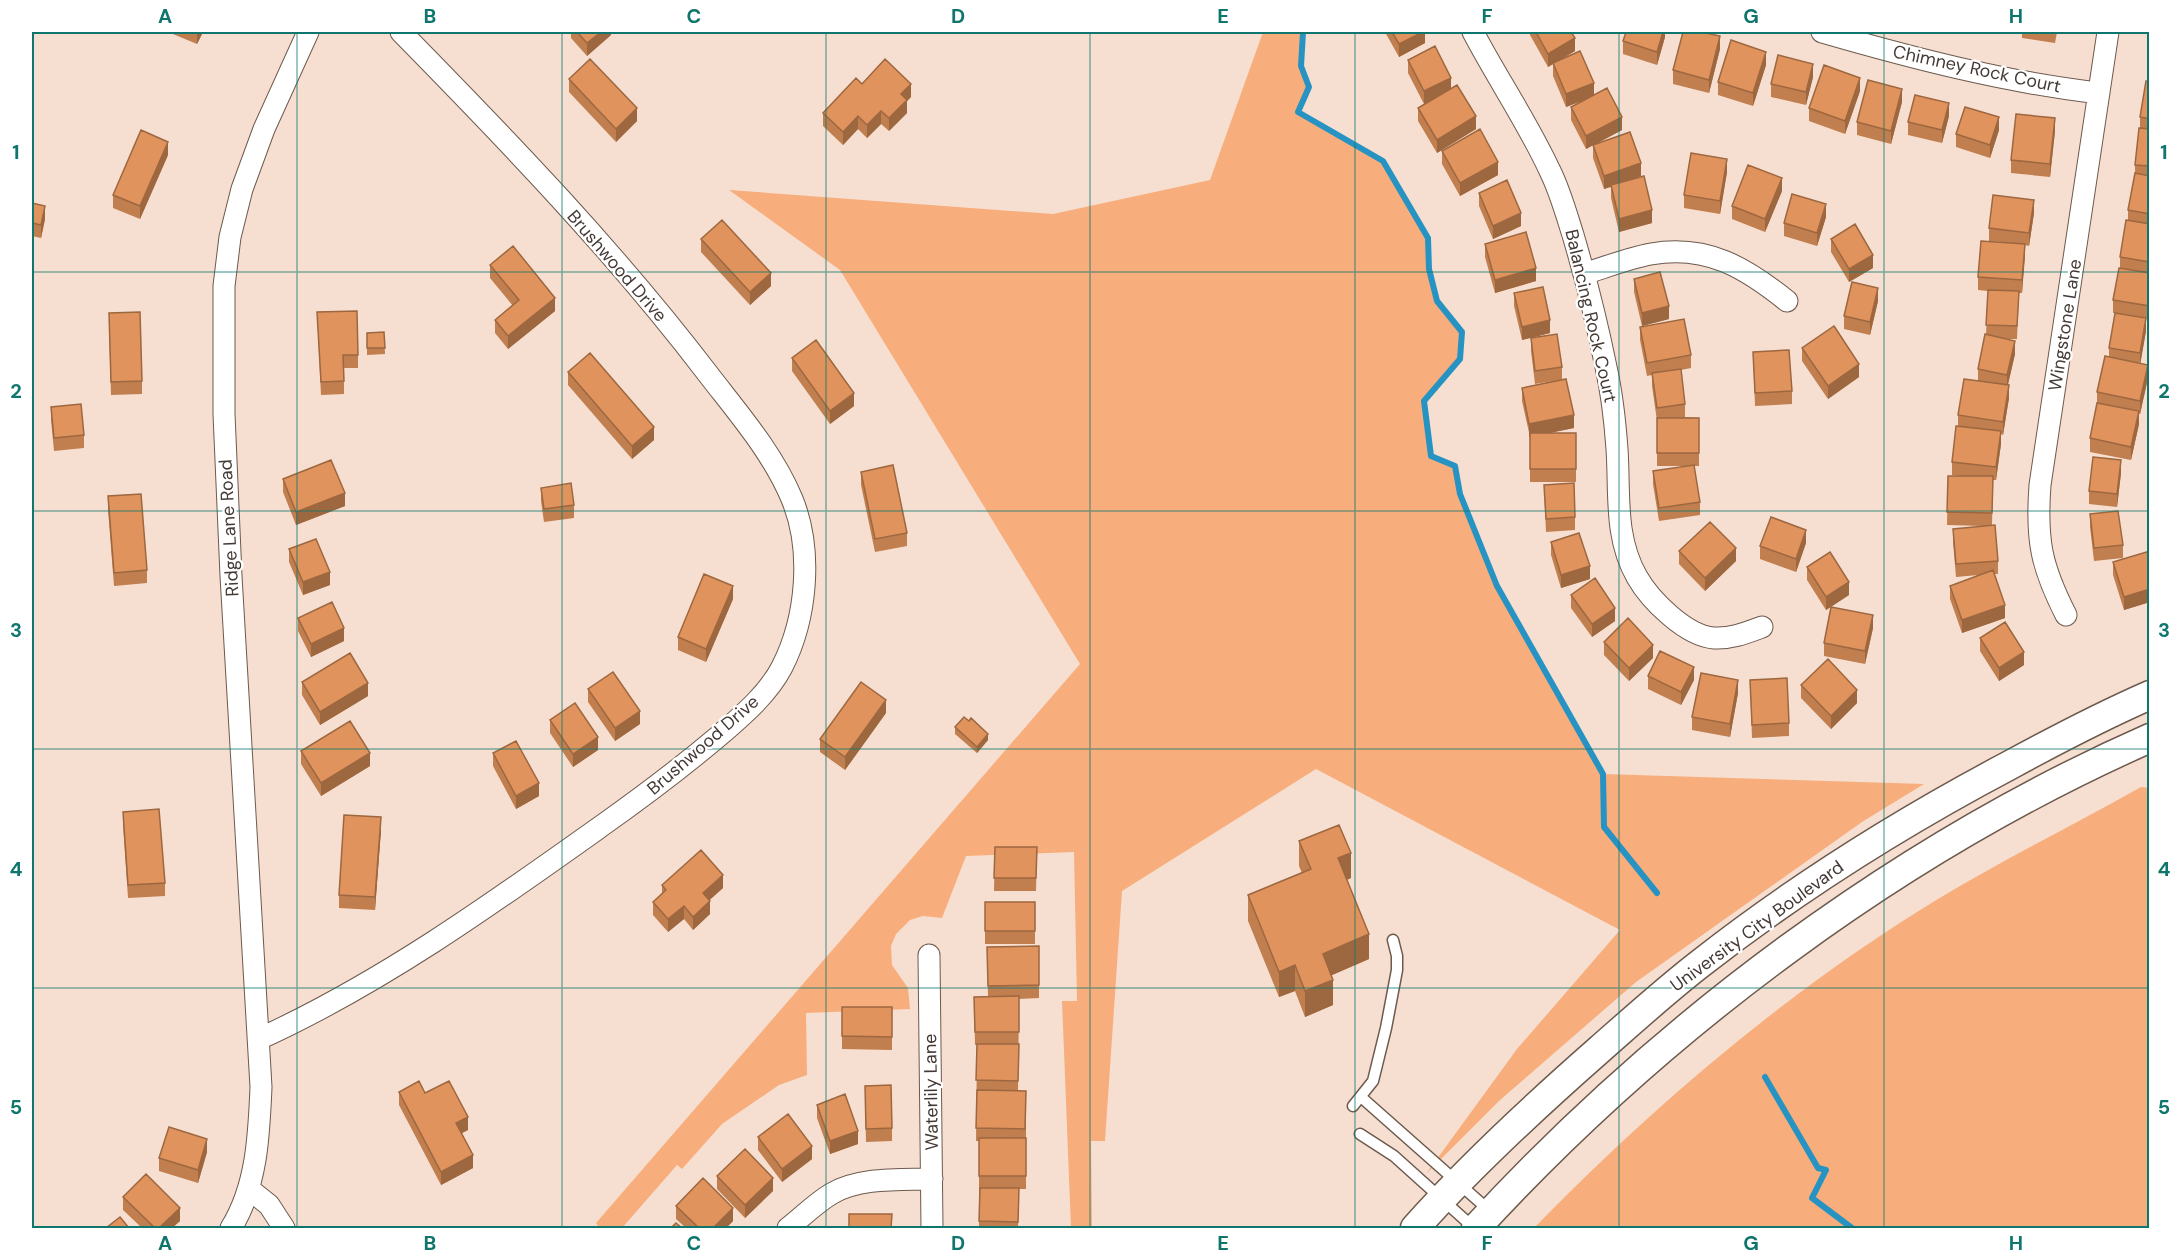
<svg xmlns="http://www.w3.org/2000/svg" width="2181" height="1260" font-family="'DM Sans',sans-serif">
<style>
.green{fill:#f7ae7c}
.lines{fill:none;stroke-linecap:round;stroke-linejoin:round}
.stream{stroke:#2793c3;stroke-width:6}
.service-casing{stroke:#6d5a4d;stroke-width:13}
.minor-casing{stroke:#6d5a4d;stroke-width:23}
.secondary-casing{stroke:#6d5a4d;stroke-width:31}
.service{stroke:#fff;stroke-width:10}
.minor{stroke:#fff;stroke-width:21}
.secondary{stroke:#fff;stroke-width:28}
.wall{fill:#c17e4f}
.shaded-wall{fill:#9d6740}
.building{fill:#e0935c;stroke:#9d6740;stroke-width:1.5}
.grid{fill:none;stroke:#0f766e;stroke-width:1.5;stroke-opacity:0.55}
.labels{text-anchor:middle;stroke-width:4.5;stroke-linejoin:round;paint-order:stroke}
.street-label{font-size:18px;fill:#443a35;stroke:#fff}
.neatline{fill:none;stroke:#0f766e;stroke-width:2}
.grid-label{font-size:20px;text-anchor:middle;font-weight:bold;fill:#0f766e}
</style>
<rect width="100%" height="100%" fill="#f6dfd0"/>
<!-- green -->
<path class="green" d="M1263,32H1303L1301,66L1309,87L1298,112L1383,161L1428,238L1429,269L1437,301L1462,332L1460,359L1424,401L1431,455L1455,466L1460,494L1497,586L1603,774L1924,784L1862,822L1636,982L1499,1101L1426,1174L1517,1049L1620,930L1316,769L1122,891L1105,1141H1091L1092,1228H1071L1062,1001H1077L1074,852L966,856L942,918L923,916L910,920L896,934L891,946L892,965L908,988L910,1009L806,1013L807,1075L779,1085L722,1124L682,1169L677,1165L622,1228H599L596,1223L1080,664L840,270L729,190L1053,214L1210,180Z
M2141,787L2150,788L2149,1228H1534C1655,1104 1790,989 1938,899C2004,859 2074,825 2141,787Z"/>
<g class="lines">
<!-- stream -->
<path class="stream" d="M1303,32L1301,66L1309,87L1298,112L1383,161L1428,238L1429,269L1437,301L1462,332L1460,359L1424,401L1431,456L1455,466L1460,494L1497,586L1603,774L1604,827L1657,893
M1765,1077L1818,1168L1826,1170L1812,1198L1852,1228"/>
<defs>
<path id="service" d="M1361,1097L1491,1212
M1353,1106L1373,1081L1386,1028L1397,970V956L1393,940
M1360,1134L1394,1156L1474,1228"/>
<path id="minor" d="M1473,32C1497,78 1528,123 1550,171C1560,191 1566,213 1573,235C1586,279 1597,323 1606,367C1612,394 1615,421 1617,449C1620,493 1614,537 1637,577C1650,600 1686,636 1714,638C1731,639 1746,633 1762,627
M1822,32C1912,58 2004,82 2099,93
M1584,274C1606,267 1629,258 1651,254C1707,244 1746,268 1787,301
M2066,615C2041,566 2036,540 2040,485L2108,32
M929,955L932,1228
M259,1039C380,984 492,904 600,827C641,798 681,768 720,735C743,715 768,694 782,667C807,618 813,550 792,499C773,453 738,413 708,374C615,252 508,141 401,32
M249,1189L269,1205L284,1228
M231,1228C257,1186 259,1135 261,1087L231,576L224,414V286L230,237L242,189L264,129L308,32
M788,1228C802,1217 816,1203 831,1194C859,1177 900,1180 932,1179"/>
<path id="secondary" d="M1415,1228C1472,1164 1535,1106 1600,1049C1633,1020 1666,990 1701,963C1798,887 1902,822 2010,765C2056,740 2102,716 2150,695
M1476,1228C1662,1026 1898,849 2150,738"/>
</defs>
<!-- service casing -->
<use href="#service" class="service-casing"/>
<!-- minor casing -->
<use href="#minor" class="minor-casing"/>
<!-- secondary casing -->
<use href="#secondary" class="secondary-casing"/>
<!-- service -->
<use href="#service" class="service"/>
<!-- minor -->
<use href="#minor" class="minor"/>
<!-- secondary -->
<use href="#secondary" class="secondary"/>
</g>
<!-- wall -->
<path class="wall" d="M168,32H203L197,44Z
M571,32H611V35L587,56L571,38Z
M1385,32H1425V43L1399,57Z
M1530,32H1571L1575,51L1560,60L1594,95L1622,130L1598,143L1641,176L1634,179L1652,223L1619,232L1611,198V187L1604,189L1593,158V145L1586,149L1571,120V107L1585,100L1566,107L1553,76V64L1548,67L1530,35Z
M1665,32V37L1657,65L1623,54V41Z
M2022,32H2057L2055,43L2022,38Z
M1720,49L1709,93L1673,84V70Z
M1408,60L1451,88L1476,129L1437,153L1418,121V108L1424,104L1408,73Z
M1766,65L1753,106L1718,95V82Z
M1813,77L1806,105L1771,97V84Z
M569,79L637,121L616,142L569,92Z
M2150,82V319L2146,318V331L2140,363L2148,378L2140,414H2139V424L2131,460L2090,452V438L2097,404V392L2109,357V348L2115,313H2113V300L2120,268V257L2128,221V210L2135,176V165L2140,128V117Z
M862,84L911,97L907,101V113L889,131L881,124L867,138L858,129L843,145L823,126V113Z
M1860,91L1845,134L1809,121V108Z
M1902,102L1891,144L1857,135V122Z
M1949,116L1942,143L1908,135V122Z
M1999,130L1990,158L1956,147V134Z
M2055,131L2050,177L2011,173V160Z
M1442,151L1498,175L1460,196L1442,164Z
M168,155L140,219L113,208V195Z
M1727,172L1720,214L1684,208V195Z
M1782,191L1765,232L1732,219V206Z
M1479,193L1521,226L1493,239L1479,206Z
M32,203L45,219L41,238L32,236Z
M2034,213L2029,246L2025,245L2022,293H2019L2017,339H2006L2015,354L2008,385L2009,398L2003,435L2001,434V444L1996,480H1993L1992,525L1998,561V574H1994L2005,618L1962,633L1950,599V586L1978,575L1956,577L1953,542V529L1983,526L1947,525L1948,476H1961L1952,475V462L1958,426V415L1978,381V369L1986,335L1988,291L1978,290V277L2001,242L1989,241V228Z
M1826,217L1817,246L1784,236V223Z
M701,239L771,286L750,305L701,252Z
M1831,239L1873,268L1849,282L1831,252Z
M1485,244L1536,281L1495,293L1485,257Z
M490,265L555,311L508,349L495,333V320L513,306L490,278Z
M1634,279L1669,319L1642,326L1634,292Z
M1514,293L1550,333L1522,340L1514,306Z
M1878,301L1870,335L1844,329V316Z
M317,312L358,355V368H344V394L321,395Z
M109,326L142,381V394L111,395Z
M1640,327L1691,355V368L1681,370L1685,404V417L1699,418V466H1694L1700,502V515L1659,521L1653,484V471L1686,466H1657V421L1652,386V375L1647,376L1640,340Z
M384,332L385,354L367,355V333Z
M1531,338L1562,367V380L1574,428L1550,433H1576V482H1530V437L1522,401V388L1559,380L1535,384L1531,351Z
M1802,348L1859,377L1828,399L1802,361Z
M1753,352L1792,391V404L1755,406Z
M792,358L854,406L830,424L792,371Z
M568,372L654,440L632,459L568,385Z
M51,407L84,435V448L54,451L51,420Z
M861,472L907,533V546L875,552L861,485Z
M2121,473L2117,507L2089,504V491Z
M283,479L345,506L296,525L283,492Z
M1544,485L1575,517V530L1546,532Z
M541,488L574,505V518L544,522L541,501Z
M108,496L147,570V583L114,586L108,509Z
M2090,514L2123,545V558L2094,561L2090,527Z
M1551,542L1590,579L1561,588L1551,555Z
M1806,543L1796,572L1760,559V546Z
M289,549L330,585L303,595L289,562Z
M1679,551L1736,561L1705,591L1679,564Z
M2150,551V602L2124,610L2113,575V562Z
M1807,567L1849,595L1826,610L1807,580Z
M1571,595L1615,621L1592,637L1571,608Z
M733,599L706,662L678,650V637Z
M298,618L344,641L311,657L298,631Z
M1873,628L1865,664L1824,656V643Z
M1980,638L2024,665L1999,681L1980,651Z
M1604,642L1653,658L1629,681L1604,655Z
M1648,676L1694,680L1681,705L1648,689Z
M1750,680L1789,723V736L1752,738Z
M302,682L368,696L320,725L302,695Z
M1801,685L1857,703L1831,729L1801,698Z
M588,689L640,724L615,741L588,702Z
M1738,693L1730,737L1692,730V717Z
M886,713L845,770L820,752V739Z
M550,720L598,750L573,767L550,733Z
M955,727L988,740L977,753L955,734Z
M301,751L370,766L321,796L301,764Z
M493,753L539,796L516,809L493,766Z
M123,812L165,883V896L128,898L123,825Z
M381,830L375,910L339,908V895Z
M1299,841L1351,878L1347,880L1369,959L1332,975L1333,1005L1305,1017L1295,991L1279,997L1248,921V895L1302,873L1299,866Z
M995,847H1037L1036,891H994Z
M662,885L723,888L709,900L710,914L693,930L684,919L668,932L653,915V902L662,893Z
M985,902H1035V944H985Z
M1039,946V998L1019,999L1018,1091H1026V1189H1019L1018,1228H979V1141H976L977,1045H975L974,997L988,996L987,947Z
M842,1007H892V1050L842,1049Z
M399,1092L425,1093L468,1130L462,1133L473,1168L441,1185L399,1105Z
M865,1099L892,1128V1141L866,1142Z
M817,1105L858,1144L830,1154L817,1118Z
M758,1137L812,1159L782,1182L758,1150Z
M207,1152L198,1183L159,1171V1158Z
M717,1176L773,1191L745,1218L717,1189Z
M123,1197L180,1221L172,1228H142L123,1210Z
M676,1206L733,1221L726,1228H686L676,1219Z"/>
<!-- shaded-wall -->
<path class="shaded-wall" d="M197,32H203L197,44Z
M601,32H611V35L587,56V43Z
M1423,32H1425V43L1399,57V44Z
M1663,32H1665V37L1657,65V52Z
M1720,36V49L1709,93V80Z
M1575,38V51L1548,67V54Z
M1766,52V65L1753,106V93Z
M1813,64V77L1806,105V92Z
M1451,78V91L1424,104V91Z
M1860,78V91L1845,134V121Z
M1594,83V96L1566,107V94Z
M911,84V97L907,101V113L889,131V118L901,94Z
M1902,89V102L1891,144V131Z
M1949,103V116L1942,143V130Z
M637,108V121L616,142V129Z
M881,111V124L867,138V125Z
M858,116V129L843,145V132Z
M1476,116V129L1437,153V140Z
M1622,117V130L1586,149V136Z
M1999,117V130L1990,158V145Z
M2055,118V131L2050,177V164Z
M168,142V155L140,219V206Z
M1727,159V172L1720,214V201Z
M1498,162V175L1460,196V183Z
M1641,163V176L1604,189V176Z
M1782,178V191L1765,232V219Z
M2034,200V213L2029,246V233Z
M1826,204V217L1817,246V233Z
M45,206V219L41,238V225Z
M1652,210V223L1619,232V219Z
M1521,213V226L1493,239V226Z
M2025,244V257L2022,293V280Z
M1873,255V268L1849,282V269Z
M1536,268V281L1495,293V280Z
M771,273V286L750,305V292Z
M1878,288V301L1870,335V322Z
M555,298V311L508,349V336Z
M1669,306V319L1642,326V313Z
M2146,318V331L2140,366V353Z
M1550,320V333L1522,340V327Z
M2015,341V354L2007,388V375Z
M1859,364V377L1828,399V386Z
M2148,365V378L2140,414V401Z
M2009,385V398L2003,435V422Z
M854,393V406L830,424V411Z
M2139,411V424L2131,460V447Z
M1574,415V428L1529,437V424Z
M654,427V440L632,459V446Z
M2001,431V444L1996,480V467Z
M2121,460V473L2117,507V494Z
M345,493V506L296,525V512Z
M1806,530V543L1796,572V559Z
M1736,548V561L1705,591V578Z
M1590,566V579L1561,588V575Z
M330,572V585L303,595V582Z
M1849,582V595L1826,610V597Z
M733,586V599L706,662V649Z
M2150,589V602L2124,610V597Z
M2005,605V618L1962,633V620Z
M1615,608V621L1592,637V624Z
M1873,615V628L1865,664V651Z
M344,628V641L311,657V644Z
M1653,645V658L1629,681V668Z
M2024,652V665L1999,681V668Z
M1694,667V680L1681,705V692Z
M1738,680V693L1730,737V724Z
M368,683V696L320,725V712Z
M1857,690V703L1831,729V716Z
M886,700V713L845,770V757Z
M640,711V724L615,741V728Z
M988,734V740L977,753V747Z
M598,737V750L573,767V754Z
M370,753V766L321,796V783Z
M539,783V796L516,809V796Z
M381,817V830L375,910V897Z
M1351,853V878L1338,883V858Z
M723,875V888L703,906V893Z
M710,901V914L693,930V917Z
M684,906V919L668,932V919Z
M1369,934V959L1323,979V954Z
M1295,965V991L1279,997V972Z
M1333,980V1005L1305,1017V991Z
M468,1117V1130L456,1136V1123Z
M858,1131V1144L830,1154V1141Z
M207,1139V1152L198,1183V1170Z
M812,1146V1159L782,1182V1169Z
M473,1155V1168L441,1185V1172Z
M773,1178V1191L745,1218V1205Z
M180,1208V1221L172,1228H159Z
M733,1208V1221L726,1228H713Z"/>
<!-- building -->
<path class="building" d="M577,32H601L587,43Z
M1392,32H1423L1399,44Z
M1536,32H1571L1575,38L1548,54Z
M1626,32H1663L1657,52L1623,41Z
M1683,32H1701L1720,36L1709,80L1673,70Z
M1731,40L1766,52L1753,93L1718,82Z
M1435,46L1451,78L1424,91L1408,60Z
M1580,51L1594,83L1566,94L1553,63Z
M1778,55L1813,64L1806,92L1771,84Z
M590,59L637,108L616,129L569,79Z
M885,59L911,84L901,94L907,100L889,118L881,111L867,125L858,116L843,132L823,113L856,78L862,84Z
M1824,65L1860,78L1845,121L1809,108Z
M1868,80L1902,89L1891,131L1857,122Z
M2146,81L2150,82V119L2140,117Z
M1457,85L1476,116L1437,140L1418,108Z
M1607,88L1622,117L1586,136L1571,107Z
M1915,95L1949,103L1942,130L1908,122Z
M1965,107L1999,117L1990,145L1956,134Z
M2016,114L2055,118L2050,164L2011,160Z
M2139,128L2150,129V166L2135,165Z
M1480,129L1498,162L1460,183L1442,151Z
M141,130L168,142L140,206L113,195Z
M1630,132L1641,163L1604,176L1593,145Z
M1691,153L1727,159L1720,201L1684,195Z
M1748,165L1782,178L1765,219L1732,206Z
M2135,173L2150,176V214L2128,210Z
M1644,176L1652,210L1619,219L1611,185Z
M1507,180L1521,213L1493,226L1479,193Z
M1792,194L1826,204L1817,233L1784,223Z
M1993,195L2034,200L2029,233L1989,228Z
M32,203L45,206L41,225L32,223Z
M722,220L771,273L750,292L701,239Z
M2126,220L2150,224V262L2120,257Z
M1855,224L1873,255L1849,269L1831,239Z
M1526,232L1536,268L1495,280L1485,244Z
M1981,241L2025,244L2022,280L1978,277Z
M513,246L555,298L508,336L495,320L519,300L490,265Z
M2119,268L2150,273V306L2113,300Z
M1660,272L1669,306L1642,313L1634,279Z
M1852,282L1878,288L1870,322L1844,316Z
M1543,287L1550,320L1522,327L1514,293Z
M1988,290L2019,291L2017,326L1986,325Z
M357,311L358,355H343L344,381L321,382L317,312Z
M140,312L142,381L111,382L109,313Z
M2115,313L2146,318L2140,353L2109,348Z
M1684,319L1691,355L1647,363L1640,327Z
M1834,326L1859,364L1828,386L1802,348Z
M384,332L385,348H367V333Z
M1557,334L1562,367L1535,371L1531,338Z
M1985,334L2015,341L2007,375L1978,369Z
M816,340L854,393L830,411L792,358Z
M1789,350L1792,391L1755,393L1753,352Z
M590,353L654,427L632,446L568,372Z
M2105,356L2148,365L2140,401L2097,392Z
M1681,369L1685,404L1657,408L1652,373Z
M1566,379L1574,415L1529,424L1522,388Z
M1964,379L2009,385L2003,422L1958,415Z
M2097,403L2139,411L2131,447L2090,438Z
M81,404L84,435L54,438L51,407Z
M1657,418H1699V453H1657Z
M1956,426L2001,431L1996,467L1952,462Z
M1530,433H1576V469H1530Z
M2093,457L2121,460L2117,494L2089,491Z
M331,460L345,493L296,512L283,479Z
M893,465L907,533L875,539L861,472Z
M1694,465L1700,502L1659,508L1653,471Z
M1948,476H1993L1992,513L1947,512Z
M571,483L574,505L544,509L541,488Z
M1574,483L1575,517L1546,519L1544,485Z
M141,494L147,570L114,573L108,496Z
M2118,511L2123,545L2094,548L2090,514Z
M1771,517L1806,530L1796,559L1760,546Z
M1710,522L1736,548L1705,578L1679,551Z
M1995,525L1998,561L1956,564L1953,529Z
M1579,533L1590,566L1561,575L1551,542Z
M316,539L330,572L303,582L289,549Z
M2150,551V589L2124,597L2113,562Z
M1830,552L1849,582L1826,597L1807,567Z
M1993,570L2005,605L1962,620L1950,586Z
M704,574L733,586L706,649L678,637Z
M1595,578L1615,608L1592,624L1571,595Z
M332,602L344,628L311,644L298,618Z
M1831,607L1873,615L1865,651L1824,643Z
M1628,618L1653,645L1629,668L1604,642Z
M2005,622L2024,652L1999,668L1980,638Z
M1660,651L1694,667L1681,692L1648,676Z
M350,653L368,683L320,712L302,682Z
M1828,659L1857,690L1831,716L1801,685Z
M613,672L640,711L615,728L588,689Z
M1701,673L1738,680L1730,724L1692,717Z
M1787,678L1789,723L1752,725L1750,680Z
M861,682L886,700L845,757L820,739Z
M575,703L598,737L573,754L550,720Z
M964,717L969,721L971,718L988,734L977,747L955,727Z
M350,721L370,753L321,783L301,751Z
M516,741L539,783L516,796L493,753Z
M159,809L165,883L128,885L123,812Z
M344,815L381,817L375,897L339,895Z
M1339,825L1351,853L1338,858L1369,934L1323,954L1333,980L1305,991L1295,965L1279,972L1248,895L1311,869L1299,841Z
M995,847H1037L1036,878H994Z
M701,850L723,875L703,893L710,901L693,917L684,906L668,919L653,902L666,890L662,885Z
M985,902H1035V931H985Z
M1039,946V985L988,986L987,947Z
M1019,996V1032H975L974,997Z
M842,1007H892V1037L842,1036Z
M977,1044H1019L1018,1081L976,1080Z
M419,1081L425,1093L449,1081L468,1117L456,1123L473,1155L441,1172L399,1092Z
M891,1085L892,1128L866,1129L865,1086Z
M977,1090L1026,1091L1025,1129L976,1128Z
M845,1094L858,1131L830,1141L817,1105Z
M788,1114L812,1146L782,1169L758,1137Z
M169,1127L207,1139L198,1170L159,1158Z
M979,1138H1026V1176H979Z
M745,1149L773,1178L745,1205L717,1176Z
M146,1174L180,1208L159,1228H155L123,1197Z
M703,1178L733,1208L713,1228H699L676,1206Z
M980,1188H1019L1018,1222L979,1221Z
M849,1214H892L891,1228H849Z
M120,1217L129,1228H106Z
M676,1223L682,1228H671Z"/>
<!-- grid -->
<path class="grid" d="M297,32V1228M562,32V1228M826,32V1228M1090,32V1228M1355,32V1228M1619,32V1228M1884,32V1228M32,272H2150M32,511H2150M32,749H2150M32,988H2150"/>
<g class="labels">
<!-- street labels -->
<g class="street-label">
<text transform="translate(1977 69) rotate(12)" y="6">Chimney Rock Court</text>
<text transform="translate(617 266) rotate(49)" y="6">Brushwood Drive</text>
<text transform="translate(1591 316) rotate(77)" y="6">Balancing Rock Court</text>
<text transform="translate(2065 325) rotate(-81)" y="6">Wingstone Lane</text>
<text transform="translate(229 528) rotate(-93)" y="6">Ridge Lane Road</text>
<text transform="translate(703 745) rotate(-41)" y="6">Brushwood Drive</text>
<text transform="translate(1757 926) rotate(-36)" y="6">University City Boulevard</text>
<text transform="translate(931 1092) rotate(-91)" y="6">Waterlily Lane</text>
</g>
</g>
<!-- border -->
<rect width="2181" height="1260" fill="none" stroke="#ffffff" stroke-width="66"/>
<rect x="33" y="33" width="2115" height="1194" class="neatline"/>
<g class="grid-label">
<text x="165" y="23">A</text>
<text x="430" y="23">B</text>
<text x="694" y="23">C</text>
<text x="958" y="23">D</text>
<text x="1223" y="23">E</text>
<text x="1487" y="23">F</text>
<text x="1751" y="23">G</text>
<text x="2016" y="23">H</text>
<text x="16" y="159">1</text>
<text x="2164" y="159">1</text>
<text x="16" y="398">2</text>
<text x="2164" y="398">2</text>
<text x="16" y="637">3</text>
<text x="2164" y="637">3</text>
<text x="16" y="876">4</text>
<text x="2164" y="876">4</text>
<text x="16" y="1114">5</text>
<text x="2164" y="1114">5</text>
<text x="165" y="1250">A</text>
<text x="430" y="1250">B</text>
<text x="694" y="1250">C</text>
<text x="958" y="1250">D</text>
<text x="1223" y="1250">E</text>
<text x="1487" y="1250">F</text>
<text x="1751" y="1250">G</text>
<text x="2016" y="1250">H</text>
</g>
</svg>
